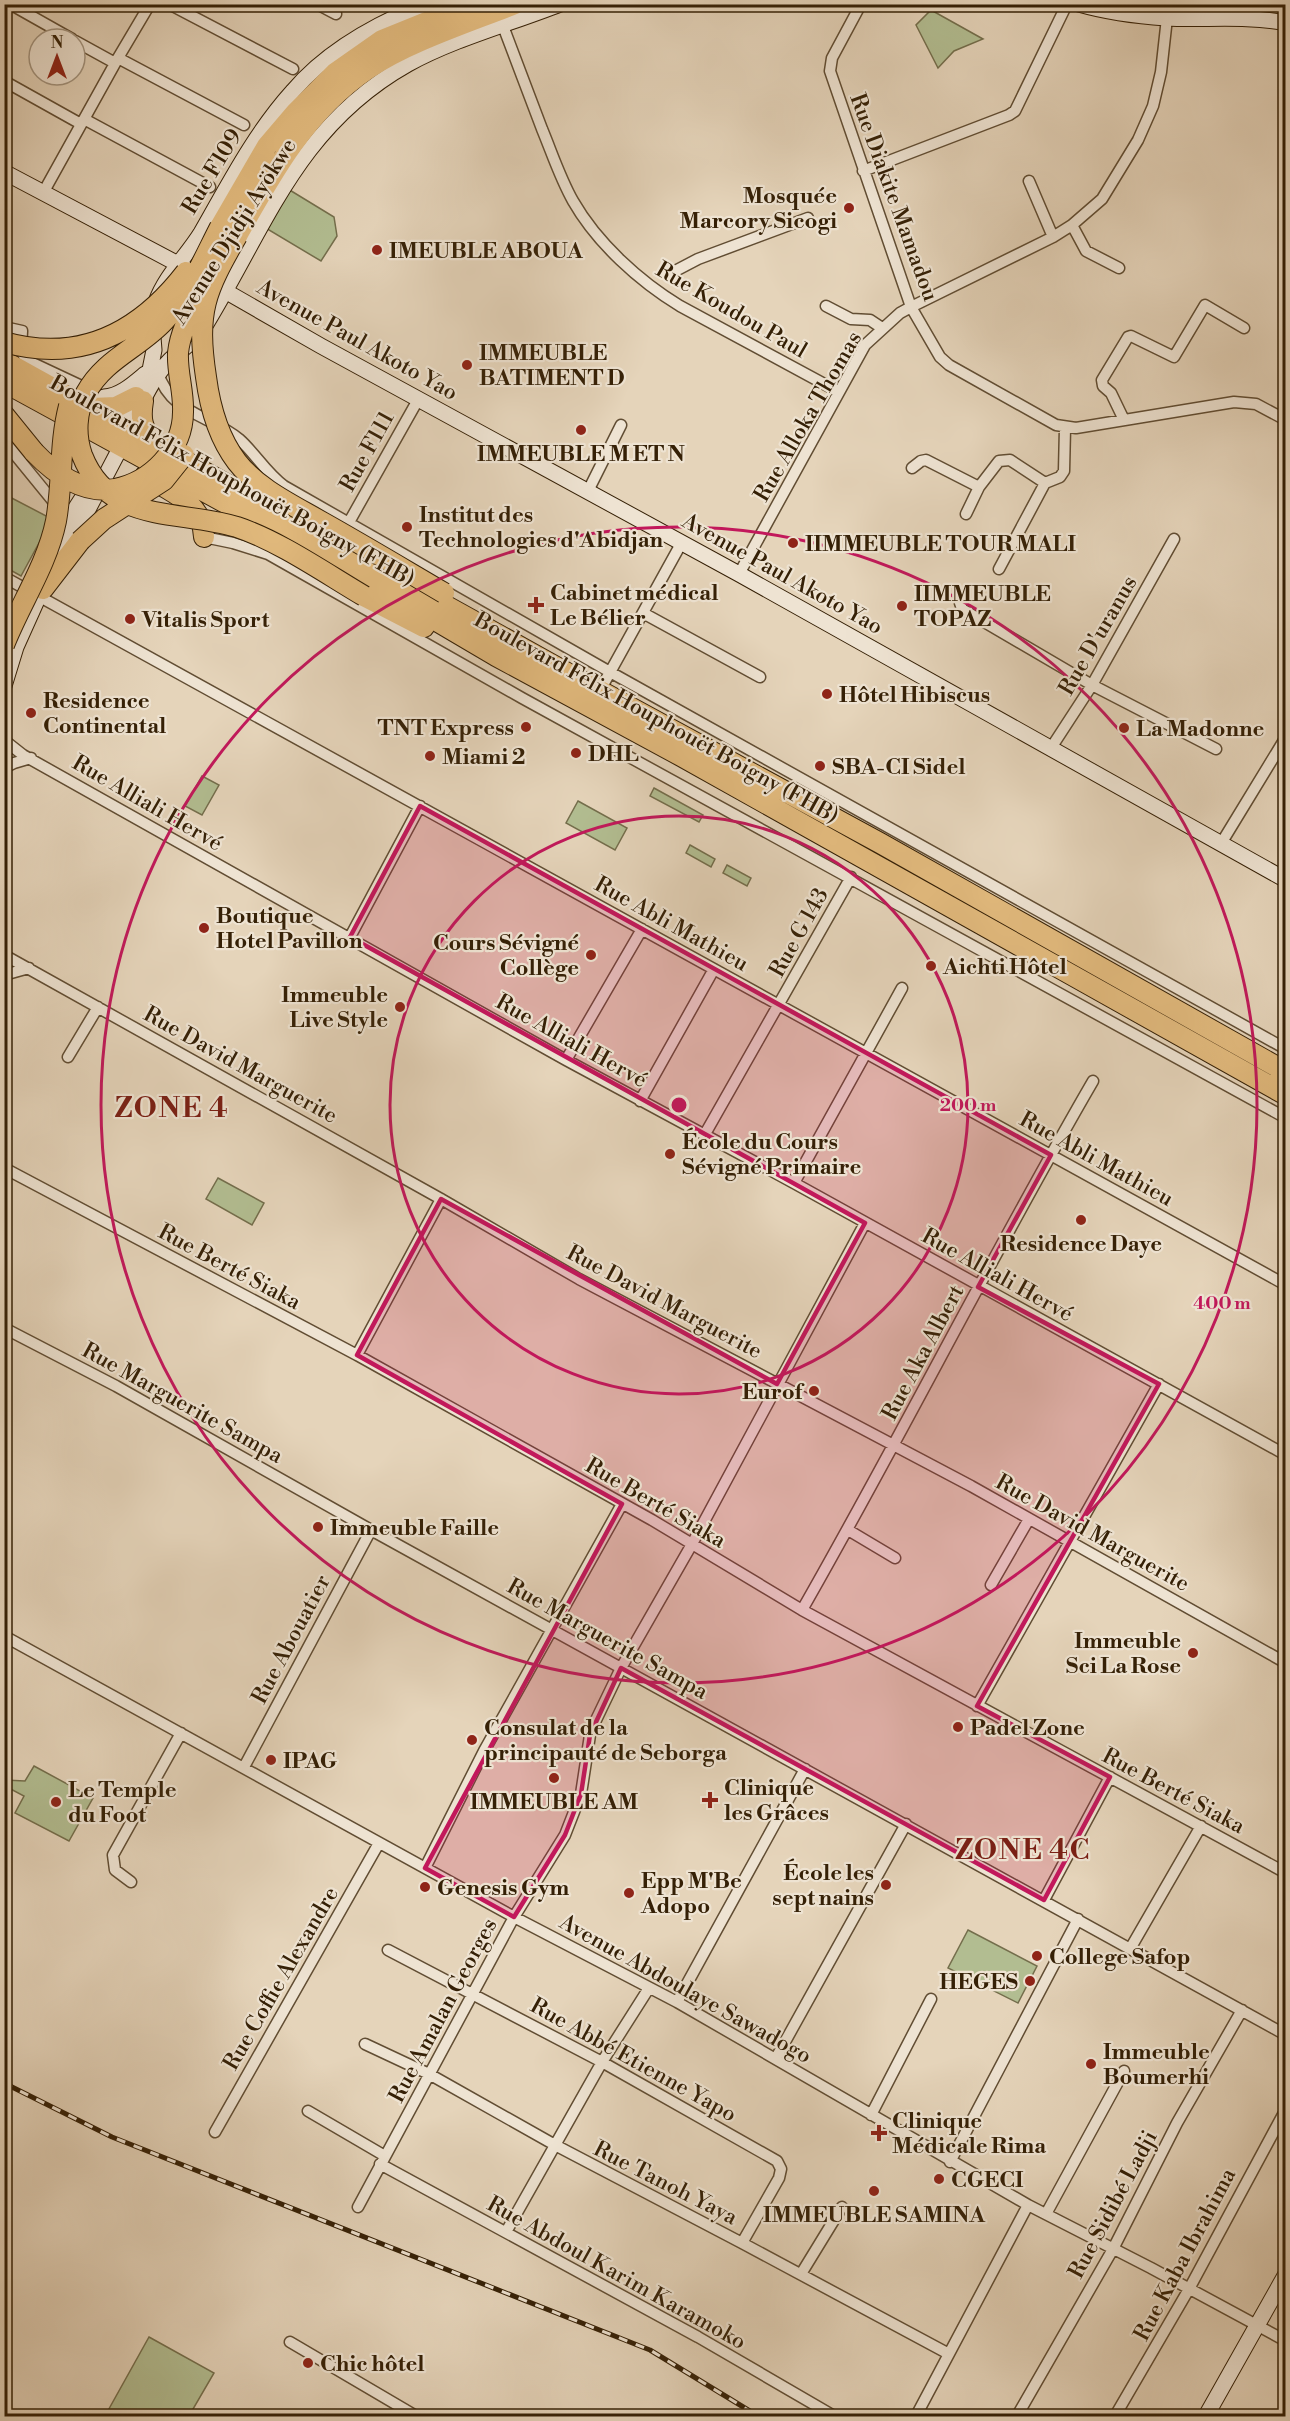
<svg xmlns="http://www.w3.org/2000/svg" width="1290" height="2421" font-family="'Libre Bodoni',serif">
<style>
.green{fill:#b2bd91;stroke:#746e4c;stroke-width:1.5}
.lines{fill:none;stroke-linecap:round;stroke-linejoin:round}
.street-casing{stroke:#614d33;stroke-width:13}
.secondary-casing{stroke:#352006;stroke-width:17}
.highway-casing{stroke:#352006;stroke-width:22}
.street{stroke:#eee3d2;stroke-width:10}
.secondary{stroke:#eee3d2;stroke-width:15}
.highway{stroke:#e2ba7d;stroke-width:20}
.rail-casing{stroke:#352006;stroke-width:5}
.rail{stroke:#eee3d2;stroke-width:3;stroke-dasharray:9;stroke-linecap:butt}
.highway-bridge-casing{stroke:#352006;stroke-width:22;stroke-linecap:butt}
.highway-bridge{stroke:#e2ba7d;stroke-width:20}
.marked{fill:#c2185b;fill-opacity:0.2;stroke:#c2185b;stroke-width:4.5;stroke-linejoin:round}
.ring{fill:none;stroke:#c2185b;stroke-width:3}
.poi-dot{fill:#8f2418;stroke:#eee3d2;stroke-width:2}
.labels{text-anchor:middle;stroke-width:4.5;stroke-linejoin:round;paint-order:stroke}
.street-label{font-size:22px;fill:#352006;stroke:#eee3d2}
.poi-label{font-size:22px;font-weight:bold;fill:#352006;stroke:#eee3d2;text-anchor:start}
.district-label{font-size:28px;font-weight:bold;letter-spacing:1.5px;fill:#7a1f14;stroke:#eee3d2}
.centre{fill:#c2185b;stroke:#eee3d2;stroke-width:3}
.ring-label{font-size:18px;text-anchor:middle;font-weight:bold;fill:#c2185b;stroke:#eee3d2;stroke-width:4.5;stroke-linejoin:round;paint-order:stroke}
</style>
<rect width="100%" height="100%" fill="#e5d4ba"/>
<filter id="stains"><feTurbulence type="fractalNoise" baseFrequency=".00333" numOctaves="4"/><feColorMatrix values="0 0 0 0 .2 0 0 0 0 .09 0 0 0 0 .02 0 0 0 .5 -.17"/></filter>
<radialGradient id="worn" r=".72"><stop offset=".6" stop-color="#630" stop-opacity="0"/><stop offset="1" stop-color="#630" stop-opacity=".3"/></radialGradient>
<!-- green -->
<path class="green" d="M931,10L983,39L954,51L938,68L916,25Z
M288,189L334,217L337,236L321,261L264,227Z
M4,494L52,519L21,576L5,567Z
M202,776L219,785L202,815L185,806Z
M654,788L703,815L699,822L650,796Z
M578,801L627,828L615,850L566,823Z
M690,845L715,859L711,867L686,853Z
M727,865L751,878L747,886L723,873Z
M218,1178L264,1203L252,1225L206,1199Z
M34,1766L93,1798L69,1841L15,1813L24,1796L5,1786V1780L25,1781Z
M968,1930L1037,1966L1018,2003L948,1968Z
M149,2337L214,2373L189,2416H105Z"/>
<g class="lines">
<defs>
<path id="street" d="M10,4L72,39
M169,4L293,69
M317,4L336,14
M861,4L832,58L830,71L911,307L940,357L949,365L1056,425L1076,428L1234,402L1256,404L1286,420
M503,26C516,60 529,95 542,129C552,153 560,178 573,201C597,243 639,281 680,306L839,392
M75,41L115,63
M118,58L244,125
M4,81L81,124
M84,119L210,187
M863,171L1009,115L1015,111L1067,4
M1029,181L1053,237
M43,193L118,58L150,4
M1072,225L1086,251L1119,268
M677,270L698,259L808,218
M826,306L851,319L870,320L882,328
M4,327L22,331L21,350L26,360L92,391
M158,373C171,414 210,415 239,439C255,453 266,473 284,486L610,672L1286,1049
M1124,420L1111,393L1103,386L1102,380L1128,337L1131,336L1174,357L1205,305L1244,328
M4,441L57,506
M912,468L921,461L926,460L979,487
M588,491L621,425
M966,514L979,487L999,461L1010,460L1045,483
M348,524L419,398
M204,537L233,543L268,554L522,698L1286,1118
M999,569L1045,483L1060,477L1064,471L1065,428
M739,574L865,345L900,313L911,307L1053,237L1072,225L1102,199L1138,140L1153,106L1161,72L1167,18
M4,577L1286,1285
M960,603L962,609L1092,685L1216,749
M643,613L760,677
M598,694L682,542
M4,740L23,755L566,1060L794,1183L1286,1455
M1051,748L1092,685L1174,539
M4,768L14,763L31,758
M1222,842L1286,737
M350,937L420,806
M4,955L441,1199L579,1279L971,1486L1286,1663
M4,975L29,968
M68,1057L98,1007
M566,1060L642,929
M640,1101L714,969
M705,1134L851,877
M4,1168L357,1355L652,1520L802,1610L1286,1873
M794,1183L902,988
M4,1328L116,1386L371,1530L1286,2035
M357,1355L441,1199
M848,1530L895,1558
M991,1585L1029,1519
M802,1610C902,1435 992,1255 1093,1081
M4,1636L514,1917L677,2002L1028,2205L1151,2268L1286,2341
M977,1706L1159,1384
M244,1767L371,1530
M425,1868L484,1751L622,1504
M131,1882L115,1870L113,1855L181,1733
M1044,1900L1110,1777
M1130,1949L1201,1826
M388,1950L602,2062L777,2161L781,2169L779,2178L742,2243
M677,2002L805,1769
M365,2044L429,2074L555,2145L742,2243L949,2354
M776,2058L906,1824
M308,2111L385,2156
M871,2115L931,1999
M215,2132L379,1843
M950,2162L1078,1919
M380,2164L698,2337L834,2416
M358,2207L514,1917L565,1835L581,1794L590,1735L596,1720L621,1668L692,1544L865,1223
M1046,2214L1124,2071
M506,2232L602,2062L649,1988
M801,2274L842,2207
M290,2342L416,2416
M916,2416L1028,2205
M1017,2416L1113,2249L1177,2123L1242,2010
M1115,2416L1189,2289L1286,2109"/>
<path id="secondary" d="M1079,4C1107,12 1137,16 1166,18C1206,20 1246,15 1286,23
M4,172L178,264L321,346L739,574L1286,880
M156,302C166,275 186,257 201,233C229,184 255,133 293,91C327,51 378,23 426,4
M104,397C120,396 133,384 145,374
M138,410C147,392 156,374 170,360C180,350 196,341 203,329C266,227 296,127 408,64C453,39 512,23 560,4
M118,434L150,370L154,350L152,325
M54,542L86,492
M61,552L83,519L126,437
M4,686L16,647L47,578
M1206,2416L1286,2274"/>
<path id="highway" d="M220,227L267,146L296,112L335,73L382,40L471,4
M237,236C272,173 307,110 368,69C408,42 470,22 515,4
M4,361L560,669L880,843L1286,1072
M4,382L372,583L496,656L681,756L1286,1095
M143,401C140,419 142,428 153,443
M92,408L116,407L136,397
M4,415L34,452
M145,476C172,492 203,503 204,537
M43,589L80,541
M364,596L424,627"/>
</defs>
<!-- street casing -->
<use href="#street" class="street-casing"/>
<!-- secondary casing -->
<use href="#secondary" class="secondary-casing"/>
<!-- highway casing -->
<use href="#highway" class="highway-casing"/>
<!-- street -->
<use href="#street" class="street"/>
<!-- secondary -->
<use href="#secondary" class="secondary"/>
<!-- highway -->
<use href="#highway" class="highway"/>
<defs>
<path id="rail" d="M4,2083L112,2137L650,2350L758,2416"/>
</defs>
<!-- rail casing -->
<use href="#rail" class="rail-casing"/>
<!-- rail -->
<use href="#rail" class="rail"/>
<defs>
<path id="highway-bridge" d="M220,227C204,258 189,294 165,320C141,347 104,359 86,393C76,412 75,435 82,455C109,525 178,509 237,527C279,541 325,573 364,596
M237,236C205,292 196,311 206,377C210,408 218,437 237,462C258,489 293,505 322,522C363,545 403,569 444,593
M4,342C81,364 140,332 186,272
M34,452C55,474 83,494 115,489C151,482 183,450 183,412C184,392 177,373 178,353C180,332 190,315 200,297
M80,541L104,519L164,480L184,455
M4,645C20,604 47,565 56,521C63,483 59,444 69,406"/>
</defs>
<!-- highway-bridge casing -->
<use href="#highway-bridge" class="highway-bridge-casing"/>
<!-- highway-bridge -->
<use href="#highway-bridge" class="highway-bridge"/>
</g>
<!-- marked area -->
<path class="marked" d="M420,806L1051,1155L978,1287L1159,1384L977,1706L1110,1777L1044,1900L621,1668L590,1735L581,1794L565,1835L514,1917L425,1868L622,1504L357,1355L441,1199L777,1384L865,1223L350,937Z"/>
<!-- distance rings -->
<g class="ring">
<circle cx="679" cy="1105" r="289"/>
<circle cx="679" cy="1105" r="578"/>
</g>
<!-- markers -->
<g class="poi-dot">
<circle cx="849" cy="208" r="6"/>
<circle cx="377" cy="250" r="6"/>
<circle cx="467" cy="365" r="6"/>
<circle cx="581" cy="430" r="6"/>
<circle cx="407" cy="527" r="6"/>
<circle cx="793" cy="543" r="6"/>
<path d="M533 596h6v6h6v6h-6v6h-6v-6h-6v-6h6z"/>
<circle cx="902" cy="606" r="6"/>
<circle cx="130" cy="619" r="6"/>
<circle cx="827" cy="694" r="6"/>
<circle cx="31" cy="713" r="6"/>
<circle cx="526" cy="727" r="6"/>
<circle cx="1124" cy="728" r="6"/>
<circle cx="576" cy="753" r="6"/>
<circle cx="430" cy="756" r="6"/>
<circle cx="820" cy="766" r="6"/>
<circle cx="204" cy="928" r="6"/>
<circle cx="591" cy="955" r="6"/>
<circle cx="931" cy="966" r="6"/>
<circle cx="400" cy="1007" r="6"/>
<circle cx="670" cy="1154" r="6"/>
<circle cx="1081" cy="1220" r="6"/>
<circle cx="814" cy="1391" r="6"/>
<circle cx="318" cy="1527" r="6"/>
<circle cx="1193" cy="1653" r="6"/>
<circle cx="958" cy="1727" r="6"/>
<circle cx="472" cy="1740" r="6"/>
<circle cx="271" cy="1760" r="6"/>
<circle cx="554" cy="1778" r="6"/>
<path d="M707 1791h6v6h6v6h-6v6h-6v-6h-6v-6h6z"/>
<circle cx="56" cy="1802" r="6"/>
<circle cx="886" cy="1885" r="6"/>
<circle cx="425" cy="1887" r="6"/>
<circle cx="629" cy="1893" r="6"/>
<circle cx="1037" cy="1956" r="6"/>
<circle cx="1030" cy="1981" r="6"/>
<circle cx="1091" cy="2064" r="6"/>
<path d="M876 2124h6v6h6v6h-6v6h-6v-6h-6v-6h6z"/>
<circle cx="939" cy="2179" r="6"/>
<circle cx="874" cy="2191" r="6"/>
<circle cx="308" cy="2363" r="6"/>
</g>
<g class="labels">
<!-- street labels -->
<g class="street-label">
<text transform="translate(211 171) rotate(-59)" y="8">Rue F109</text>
<text transform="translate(895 197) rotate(70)" y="8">Rue Diakite Mamadou</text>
<text transform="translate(233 231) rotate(-58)" y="8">Avenue Djidji Ayökwe</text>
<text transform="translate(732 309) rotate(30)" y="8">Rue Koudou Paul</text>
<text transform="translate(358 339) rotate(29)" y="8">Avenue Paul Akoto Yao</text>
<text transform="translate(807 416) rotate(-60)" y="8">Rue Alloka Thomas</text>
<text transform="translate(366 451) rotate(-61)" y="8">Rue F111</text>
<text transform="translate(233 480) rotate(29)" y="8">Boulevard Félix Houphouët Boigny (FHB)</text>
<text transform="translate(783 573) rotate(29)" y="8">Avenue Paul Akoto Yao</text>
<text transform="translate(1097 635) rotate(-60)" y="8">Rue D'uranus</text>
<text transform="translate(657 717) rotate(29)" y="8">Boulevard Félix Houphouët Boigny (FHB)</text>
<text transform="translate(148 802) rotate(30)" y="8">Rue Alliali Hervé</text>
<text transform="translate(672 923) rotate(29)" y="8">Rue Abli Mathieu</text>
<text transform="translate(798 932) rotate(-61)" y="8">Rue G 143</text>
<text transform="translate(572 1040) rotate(29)" y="8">Rue Alliali Hervé</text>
<text transform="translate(241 1064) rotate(29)" y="8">Rue David Marguerite</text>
<text transform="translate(1097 1158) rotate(29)" y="8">Rue Abli Mathieu</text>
<text transform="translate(230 1266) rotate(28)" y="8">Rue Berté Siaka</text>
<text transform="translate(998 1274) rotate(29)" y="8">Rue Alliali Hervé</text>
<text transform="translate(665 1301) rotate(28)" y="8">Rue David Marguerite</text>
<text transform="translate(922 1352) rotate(-62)" y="8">Rue Aka Albert</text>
<text transform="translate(183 1402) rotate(29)" y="8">Rue Marguerite Sampa</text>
<text transform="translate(656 1502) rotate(30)" y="8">Rue Berté Siaka</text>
<text transform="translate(1093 1532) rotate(29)" y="8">Rue David Marguerite</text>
<text transform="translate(608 1638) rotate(29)" y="8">Rue Marguerite Sampa</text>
<text transform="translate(290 1639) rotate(-62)" y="8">Rue Abouatier</text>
<text transform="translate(1174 1790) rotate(28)" y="8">Rue Berté Siaka</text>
<text transform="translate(280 1978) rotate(-60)" y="8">Rue Coffie Alexandre</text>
<text transform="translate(686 1988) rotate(29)" y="8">Avenue Abdoulaye Sawadogo</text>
<text transform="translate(442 2010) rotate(-62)" y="8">Rue Amalan Georges</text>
<text transform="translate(634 2059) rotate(29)" y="8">Rue Abbé Etienne Yapo</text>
<text transform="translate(666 2182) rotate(27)" y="8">Rue Tanoh Yaya</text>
<text transform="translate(1112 2204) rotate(-62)" y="8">Rue Sidibé Ladji</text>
<text transform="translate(1184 2254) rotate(-62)" y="8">Rue Kaba Ibrahima</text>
<text transform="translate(617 2272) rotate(29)" y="8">Rue Abdoul Karim Karamoko</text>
</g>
<!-- poi labels -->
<g class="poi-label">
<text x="837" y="203" text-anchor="end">Mosquée<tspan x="837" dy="25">Marcory Sicogi</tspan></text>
<text x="389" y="258">IMEUBLE ABOUA</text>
<text x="479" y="360">IMMEUBLE<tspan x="479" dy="25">BATIMENT D</tspan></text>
<text x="581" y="461" text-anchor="middle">IMMEUBLE M ET N</text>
<text x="419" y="522">Institut des<tspan x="419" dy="25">Technologies d'Abidjan</tspan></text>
<text x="805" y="551">IIMMEUBLE TOUR MALI</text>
<text x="550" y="600">Cabinet médical<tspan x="550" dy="25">Le Bélier</tspan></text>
<text x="914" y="601">IIMMEUBLE<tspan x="914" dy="25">TOPAZ</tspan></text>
<text x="142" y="627">Vitalis Sport</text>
<text x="839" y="702">Hôtel Hibiscus</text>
<text x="43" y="708">Residence<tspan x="43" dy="25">Continental</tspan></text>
<text x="514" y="735" text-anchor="end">TNT Express</text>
<text x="1136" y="736">La Madonne</text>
<text x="588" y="761">DHL</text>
<text x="442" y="764">Miami 2</text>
<text x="832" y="774">SBA-CI Sidel</text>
<text x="216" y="923">Boutique<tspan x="216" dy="25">Hotel Pavillon</tspan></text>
<text x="579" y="950" text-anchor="end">Cours Sévigné<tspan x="579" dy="25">Collège</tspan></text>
<text x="943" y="974">Aichti Hôtel</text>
<text x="388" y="1002" text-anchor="end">Immeuble<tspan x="388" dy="25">Live Style</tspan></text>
<text x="682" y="1149">École du Cours<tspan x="682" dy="25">Sévigné Primaire</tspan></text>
<text x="1081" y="1251" text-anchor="middle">Residence Daye</text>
<text x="802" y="1399" text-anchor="end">Eurof</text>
<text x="330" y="1535">Immeuble Faille</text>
<text x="1181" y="1648" text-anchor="end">Immeuble<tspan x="1181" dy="25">Sci La Rose</tspan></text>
<text x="484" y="1735">Consulat de la<tspan x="484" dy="25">principauté de Seborga</tspan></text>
<text x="970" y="1735">Padel Zone</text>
<text x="283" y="1768">IPAG</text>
<text x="724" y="1795">Clinique<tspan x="724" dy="25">les Grâces</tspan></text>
<text x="68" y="1797">Le Temple<tspan x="68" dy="25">du Foot</tspan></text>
<text x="554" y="1809" text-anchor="middle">IMMEUBLE AM</text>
<text x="874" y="1880" text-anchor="end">École les<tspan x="874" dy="25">sept nains</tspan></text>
<text x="641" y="1888">Epp M'Be<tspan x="641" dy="25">Adopo</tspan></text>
<text x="437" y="1895">Genesis Gym</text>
<text x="1049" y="1964">College Safop</text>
<text x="1018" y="1989" text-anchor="end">HEGES</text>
<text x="1103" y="2059">Immeuble<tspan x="1103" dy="25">Boumerhi</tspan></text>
<text x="892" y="2128">Clinique<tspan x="892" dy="25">Médicale Rima</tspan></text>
<text x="951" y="2187">CGECI</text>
<text x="874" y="2222" text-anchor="middle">IMMEUBLE SAMINA</text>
<text x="320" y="2371">Chic hôtel</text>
</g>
<!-- district labels -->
<g class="district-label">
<text x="172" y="1117">ZONE 4</text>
<text x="1023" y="1859">ZONE 4C</text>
</g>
</g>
<circle cx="679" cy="1105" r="9" class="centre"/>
<g class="ring-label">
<text x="968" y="1111">200 m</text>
<text x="1222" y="1309">400 m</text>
</g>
<!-- margin -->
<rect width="1290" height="2421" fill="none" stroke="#e5d4ba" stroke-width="24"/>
<rect x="6" y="6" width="1278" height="2409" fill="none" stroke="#352006" stroke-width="3"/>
<rect x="12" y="12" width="1266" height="2397" fill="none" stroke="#352006" stroke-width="1.5"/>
<!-- north arrow -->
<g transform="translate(57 57)"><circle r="28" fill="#eee3d2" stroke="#a49580" stroke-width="1.5"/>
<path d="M0-4.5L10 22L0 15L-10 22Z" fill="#8f2418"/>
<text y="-9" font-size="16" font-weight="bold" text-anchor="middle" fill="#352006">N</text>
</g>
<rect width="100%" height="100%" filter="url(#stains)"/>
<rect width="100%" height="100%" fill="url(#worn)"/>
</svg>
